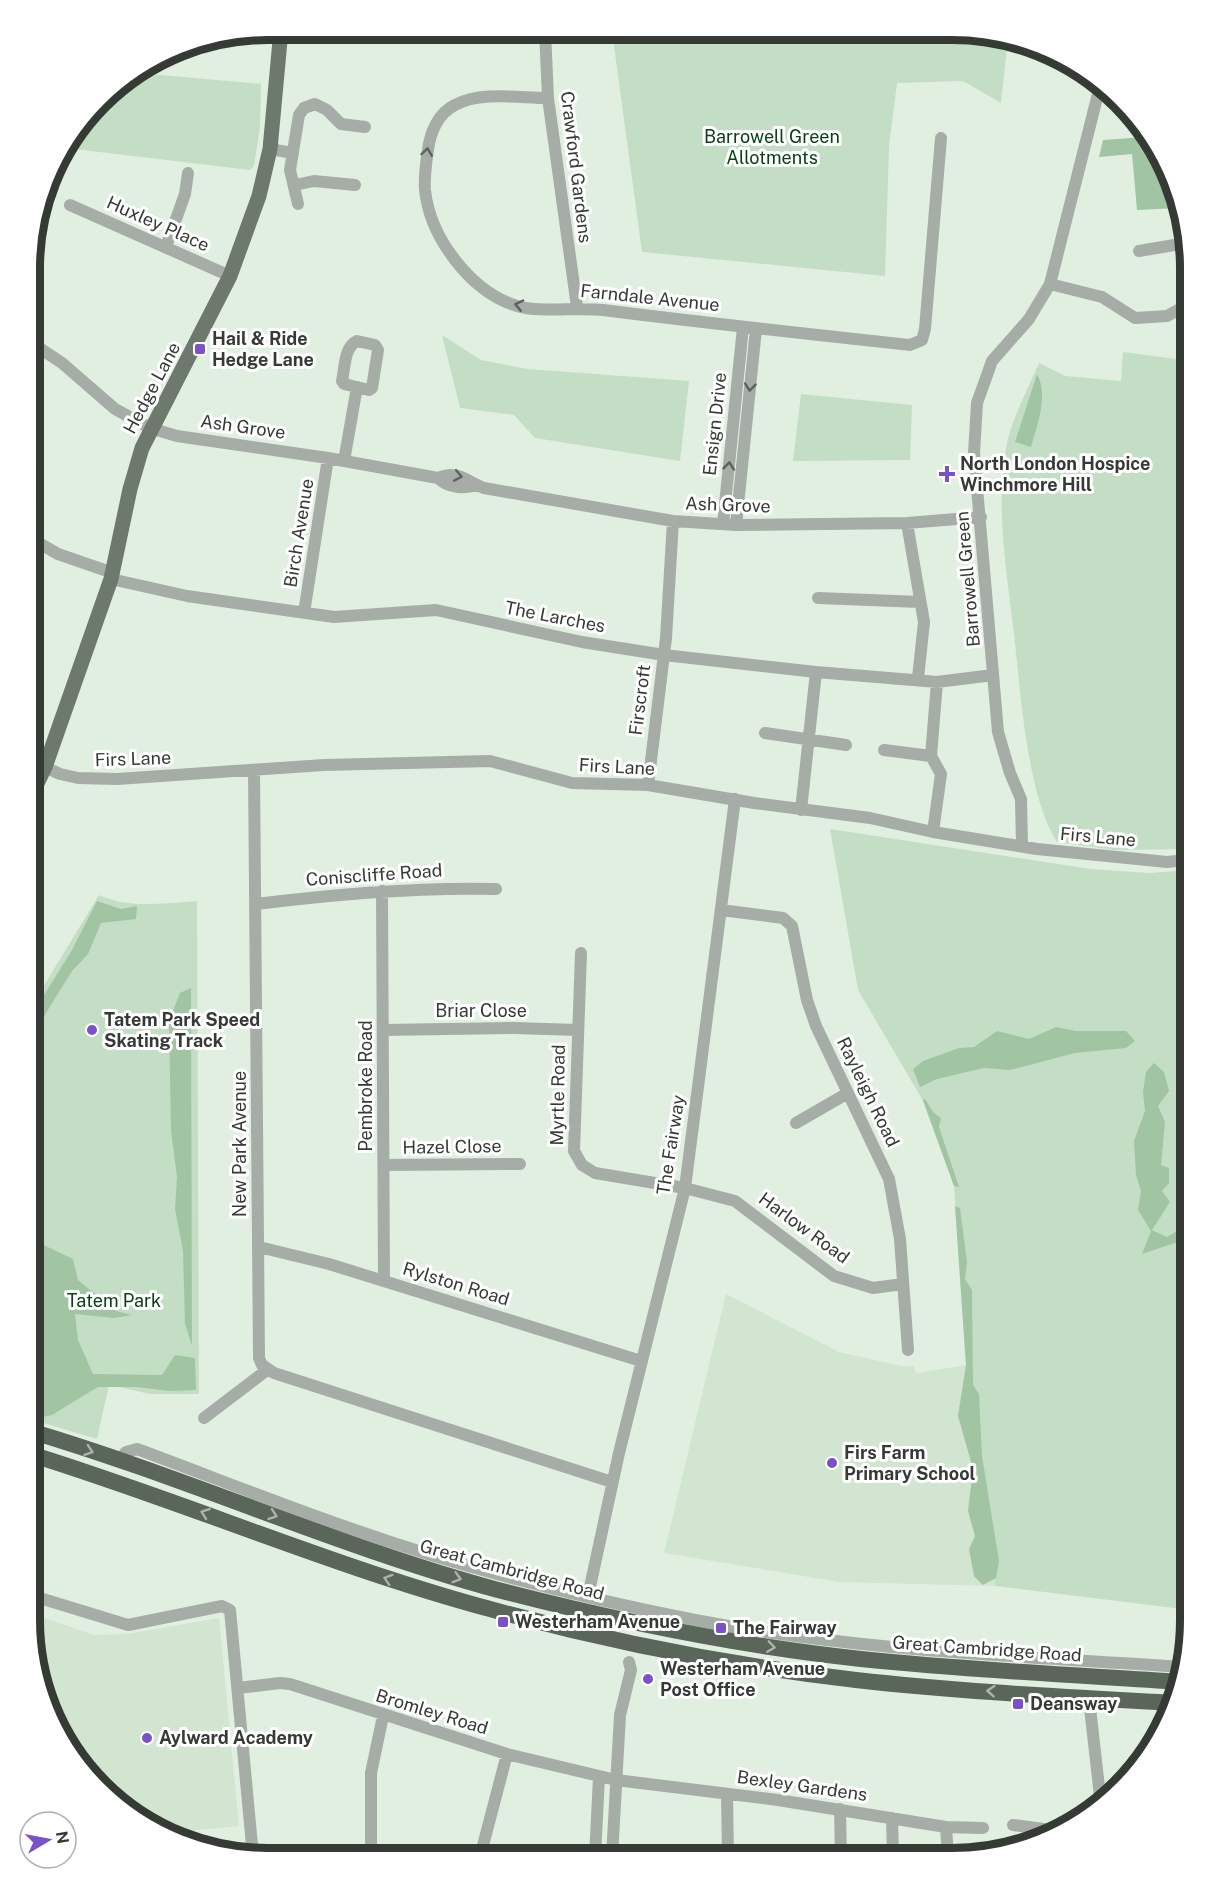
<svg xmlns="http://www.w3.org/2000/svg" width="1221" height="1888" font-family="'Public Sans',sans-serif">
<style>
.built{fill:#d1e5d1}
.green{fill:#c4dec5}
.forest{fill:#a1c5a2}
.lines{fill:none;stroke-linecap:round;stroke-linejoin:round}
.minor{stroke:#a6ada6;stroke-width:12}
.major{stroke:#6e796e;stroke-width:15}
.highway{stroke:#5a665a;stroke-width:16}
.oneway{stroke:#5d625d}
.oneway2{stroke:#acb2ac}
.poi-dot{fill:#7b51ca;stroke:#fff;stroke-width:2}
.labels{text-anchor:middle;stroke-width:6;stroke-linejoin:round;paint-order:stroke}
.park-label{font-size:18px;fill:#094014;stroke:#fff}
.street-label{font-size:18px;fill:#353a35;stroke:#fff}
.poi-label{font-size:18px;font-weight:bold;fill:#353a35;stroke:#fff;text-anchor:start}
.rim{fill:none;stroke:#353a35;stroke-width:8}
</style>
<rect width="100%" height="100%" fill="#e1efe1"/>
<!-- built -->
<path class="built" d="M726,1294L839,1352L901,1366H914L916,1373L966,1365L995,1586L839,1582L664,1553Z
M30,1613L94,1635L127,1634L219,1618L239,1826L176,1832V1839L124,1809L80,1765L48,1711Z"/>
<!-- green -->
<path class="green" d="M454,31H479L474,42Z
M612,31L984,32L1008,39L1001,103L963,81L897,83L889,146L885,276L642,252Z
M138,73L261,84L260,127L254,166L250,170L66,148L111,89Z
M442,335L481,360L528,369L689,381L680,461L535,438L514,415L460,408Z
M1123,352L1191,361V849L1115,850L1057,842C1028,798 1021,698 1015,643C1008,579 994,507 1007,443C1013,416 1028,389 1039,363L1065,376L1121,381Z
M801,394L912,405L910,460L793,461Z
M830,829L1090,869L1149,873L1191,870L1190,1610L995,1586L966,1365L954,1186L922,1099L858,990Z
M99,895C130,909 163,903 197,901L199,1394H150L109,1385L97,1439L30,1419L31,1007Z"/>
<!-- forest -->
<path class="forest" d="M1146,130L1169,170L1168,178H1173L1179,208L1137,210L1132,154L1099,157L1103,140L1144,137Z
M1037,374C1049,395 1037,425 1031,447L1015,442Z
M97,901L121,909L137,906L136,919L101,923L88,954L72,971L46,1013L32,1044L31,1064V1016L72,950Z
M191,988L192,1346L185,1324L183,1251L175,1209L177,1177L171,1131L169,1021L180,993Z
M1056,1027L1076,1031H1126L1135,1041L1126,1048L1075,1053L1010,1070L984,1068L937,1079L920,1087L913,1069L923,1061L959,1048L974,1047L997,1031L1029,1039Z
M1154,1063L1164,1072L1169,1091L1158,1106L1165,1122L1161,1165L1169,1168V1183L1162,1191L1170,1202L1152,1230L1167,1237L1182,1228H1191V1249L1175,1243L1142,1254L1151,1231L1138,1210L1141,1191L1136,1175L1134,1141L1145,1111L1143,1092L1146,1072Z
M925,1099L933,1112L941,1118L939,1127L959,1187L954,1186L923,1100Z
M31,1167L44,1170L31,1192Z
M955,1206L960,1208L967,1262L965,1279L972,1290L973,1385L979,1394L982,1456L999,1561L996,1578L983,1585L974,1576L969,1549L975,1536L968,1511L973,1469L958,1416L966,1365Z
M31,1239L73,1259L78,1280L116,1311L132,1315L114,1318L75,1314L78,1340L93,1374L162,1375L175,1355L195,1358L196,1390L169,1391L136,1387H98L52,1415L30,1420L31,1273L38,1263L35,1253L31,1250Z"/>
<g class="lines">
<!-- minor -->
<path class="minor" d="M545,31L548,98L577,307
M548,98C519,98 481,91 455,105C438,113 430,133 428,150C426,163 424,177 425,190C430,238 471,292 517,306C539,313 577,307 603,310C705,323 808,334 910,345L922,340L925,329L941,138
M270,149L293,153
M295,185L314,181L355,185
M298,204L290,170L299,115L304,108L315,104L327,110L341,124L365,127
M70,205L230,276
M166,247L185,194L188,173
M1139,251L1186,243
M1050,284L1102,297L1135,318L1167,316L1191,303
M357,341L375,345L378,350L372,388L369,390L344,384L342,381C345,368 344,347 357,341Z
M32,343L62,363L115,409L150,428L177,436L328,458L438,478
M344,461L357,387
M477,485C464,489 448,488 438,478C458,469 467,482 484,488L673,521L736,525L907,523L981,517
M907,523L924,622L918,678
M723,524L743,327
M736,525L756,329
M32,539L58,554L113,573
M111,579L187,596L334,617L436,610L582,642L664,655L816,672L937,682L993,675
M818,598L920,602
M304,613L328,458
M765,733L846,745
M884,750L931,756L941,774L933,832
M931,756L937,682
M45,767L60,774L78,778L117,779L324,765L490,761L572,783L648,785L754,803L870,818L933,832L1037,849L1167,862L1186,860L1191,864
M254,770L259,1358L262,1365L274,1373L612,1482
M648,785L666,638L673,521
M801,810L816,672
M1022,846L1021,799L1010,773L998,732L974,453L977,403L992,361L1029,319L1050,284L1101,82
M382,891L384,1281
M256,904C336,894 415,887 496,889
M721,910L783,918L792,926L807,1000L816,1026L889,1179L900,1239L908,1350
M581,953L574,1151L582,1165L595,1173L685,1188L735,1201L834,1276L873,1288L903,1284
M384,1030L514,1028L578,1030
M796,1123L848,1093
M384,1165L520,1164
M259,1247L329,1264L641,1361
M204,1418L267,1370
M119,1461L126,1452L137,1449C210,1476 282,1505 355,1530C463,1568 583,1598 695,1620C856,1651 1021,1656 1184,1667
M30,1595L128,1625L222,1606L230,1610L253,1856
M588,1596L619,1453L685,1188L735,799
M238,1688L280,1683L290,1684L507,1754L616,1780L778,1800L946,1827L983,1828
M1089,1699L1101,1805
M727,1794L728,1857
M840,1809L841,1858
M892,1818L893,1858
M1013,1825L1059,1831
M946,1827L948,1858
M371,1856V1773L383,1716
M480,1857L507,1754
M595,1857L599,1777
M612,1857L620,1715L631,1670L629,1662"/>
<!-- major -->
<path class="major" d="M31,796L45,767L111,579L130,489L142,448L230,276L259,196L270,149L281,30"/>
<!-- highway -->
<path class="highway" d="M30,1431C188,1478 339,1547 498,1590C617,1621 738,1646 861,1659C967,1670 1074,1675 1181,1682
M30,1454C185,1502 334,1567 490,1609C610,1642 733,1666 856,1680C962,1692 1069,1697 1175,1703"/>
</g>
<!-- one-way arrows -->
<defs><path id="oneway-chevron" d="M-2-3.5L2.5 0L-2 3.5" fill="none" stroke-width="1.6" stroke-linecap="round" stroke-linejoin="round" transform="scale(1.5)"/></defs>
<g class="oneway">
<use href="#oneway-chevron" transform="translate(427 152) rotate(-82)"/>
<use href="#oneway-chevron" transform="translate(519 305) rotate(-167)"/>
<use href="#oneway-chevron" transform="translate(750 387) rotate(96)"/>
<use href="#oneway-chevron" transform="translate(729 466) rotate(-84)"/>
<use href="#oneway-chevron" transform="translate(458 476) rotate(11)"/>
</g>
<g class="oneway2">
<use href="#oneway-chevron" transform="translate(89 1451) rotate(19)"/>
<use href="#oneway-chevron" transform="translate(205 1513) rotate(-160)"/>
<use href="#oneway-chevron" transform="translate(273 1515) rotate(20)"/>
<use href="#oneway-chevron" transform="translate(457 1578) rotate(16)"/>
<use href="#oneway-chevron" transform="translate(388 1579) rotate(-162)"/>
<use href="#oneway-chevron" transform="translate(771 1647) rotate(8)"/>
<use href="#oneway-chevron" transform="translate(991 1691) rotate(-176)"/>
</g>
<!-- markers -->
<g class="poi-dot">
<rect x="194" y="343" width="12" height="12" rx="3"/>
<path d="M944 465h6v6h6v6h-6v6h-6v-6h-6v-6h6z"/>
<circle cx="92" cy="1030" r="6"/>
<circle cx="832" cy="1463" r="6"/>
<rect x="497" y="1616" width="12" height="12" rx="3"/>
<rect x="715" y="1622" width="12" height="12" rx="3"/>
<circle cx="648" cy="1679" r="6"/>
<rect x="1012" y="1698" width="12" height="12" rx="3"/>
<circle cx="147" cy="1738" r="6"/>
</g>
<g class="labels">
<!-- park labels -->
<g class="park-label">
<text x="772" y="143">Barrowell Green<tspan x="772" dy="21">Allotments</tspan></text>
<text x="114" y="1307">Tatem Park</text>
</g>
<!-- street labels -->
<g class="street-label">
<text transform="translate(576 167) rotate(83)" y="6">Crawford Gardens</text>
<text transform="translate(158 224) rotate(24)" y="6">Huxley Place</text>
<text transform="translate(650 298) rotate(6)" y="6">Farndale Avenue</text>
<text transform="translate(152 388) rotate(-62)" y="6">Hedge Lane</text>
<text transform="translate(715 424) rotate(-84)" y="6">Ensign Drive</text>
<text transform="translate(243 427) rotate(8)" y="6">Ash Grove</text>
<text transform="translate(728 505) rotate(2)" y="6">Ash Grove</text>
<text transform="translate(299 533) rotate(-81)" y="6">Birch Avenue</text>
<text transform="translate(968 579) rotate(-95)" y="6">Barrowell Green</text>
<text transform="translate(555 617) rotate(11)" y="6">The Larches</text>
<text transform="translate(640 700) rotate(-83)" y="6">Firscroft</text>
<text transform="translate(133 759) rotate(-2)" y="6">Firs Lane</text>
<text transform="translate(617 767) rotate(3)" y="6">Firs Lane</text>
<text transform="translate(1098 837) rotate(5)" y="6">Firs Lane</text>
<text transform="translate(374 875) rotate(-4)" y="6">Coniscliffe Road</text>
<text x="481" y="1017">Briar Close</text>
<text transform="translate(366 1086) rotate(-90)" y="6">Pembroke Road</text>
<text transform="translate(868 1092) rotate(64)" y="6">Rayleigh Road</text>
<text transform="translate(558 1095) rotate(-89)" y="6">Myrtle Road</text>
<text transform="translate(240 1144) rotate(-90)" y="6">New Park Avenue</text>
<text transform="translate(671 1145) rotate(-81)" y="6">The Fairway</text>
<text transform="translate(452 1147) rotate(-1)" y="6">Hazel Close</text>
<text transform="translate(804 1228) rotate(36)" y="6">Harlow Road</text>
<text transform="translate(456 1284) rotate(17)" y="6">Rylston Road</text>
<text transform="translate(512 1570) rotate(15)" y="6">Great Cambridge Road</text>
<text transform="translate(987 1649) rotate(4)" y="6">Great Cambridge Road</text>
<text transform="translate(432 1712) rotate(17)" y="6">Bromley Road</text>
<text transform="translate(802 1786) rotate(8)" y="6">Bexley Gardens</text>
</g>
<!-- poi labels -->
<g class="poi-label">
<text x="212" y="345">Hail &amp; Ride<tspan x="212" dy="21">Hedge Lane</tspan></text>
<text x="960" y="470">North London Hospice<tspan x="960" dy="21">Winchmore Hill</tspan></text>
<text x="104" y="1026">Tatem Park Speed<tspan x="104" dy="21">Skating Track</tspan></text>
<text x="844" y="1459">Firs Farm<tspan x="844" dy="21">Primary School</tspan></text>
<text x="515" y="1628">Westerham Avenue</text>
<text x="733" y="1634">The Fairway</text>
<text x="660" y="1675">Westerham Avenue<tspan x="660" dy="21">Post Office</tspan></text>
<text x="1030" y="1710">Deansway</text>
<text x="159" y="1744">Aylward Academy</text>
</g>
</g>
<!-- crop -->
<path d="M0 0H1221V1888H0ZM268 40H952A228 228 0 0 1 1180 268V1620A228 228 0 0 1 952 1848H268A228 228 0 0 1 40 1620V268A228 228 0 0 1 268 40Z" fill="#fff" fill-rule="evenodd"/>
<path class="rim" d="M268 40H952A228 228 0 0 1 1180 268V1620A228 228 0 0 1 952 1848H268A228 228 0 0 1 40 1620V268A228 228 0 0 1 268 40Z"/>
<!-- north arrow -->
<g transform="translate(48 1840) rotate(80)"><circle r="28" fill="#ffffff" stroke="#aeb0ae" stroke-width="1.5"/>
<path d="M0-4.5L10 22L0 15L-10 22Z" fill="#7b51ca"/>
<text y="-9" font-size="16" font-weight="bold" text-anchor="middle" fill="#353a35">N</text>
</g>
</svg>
